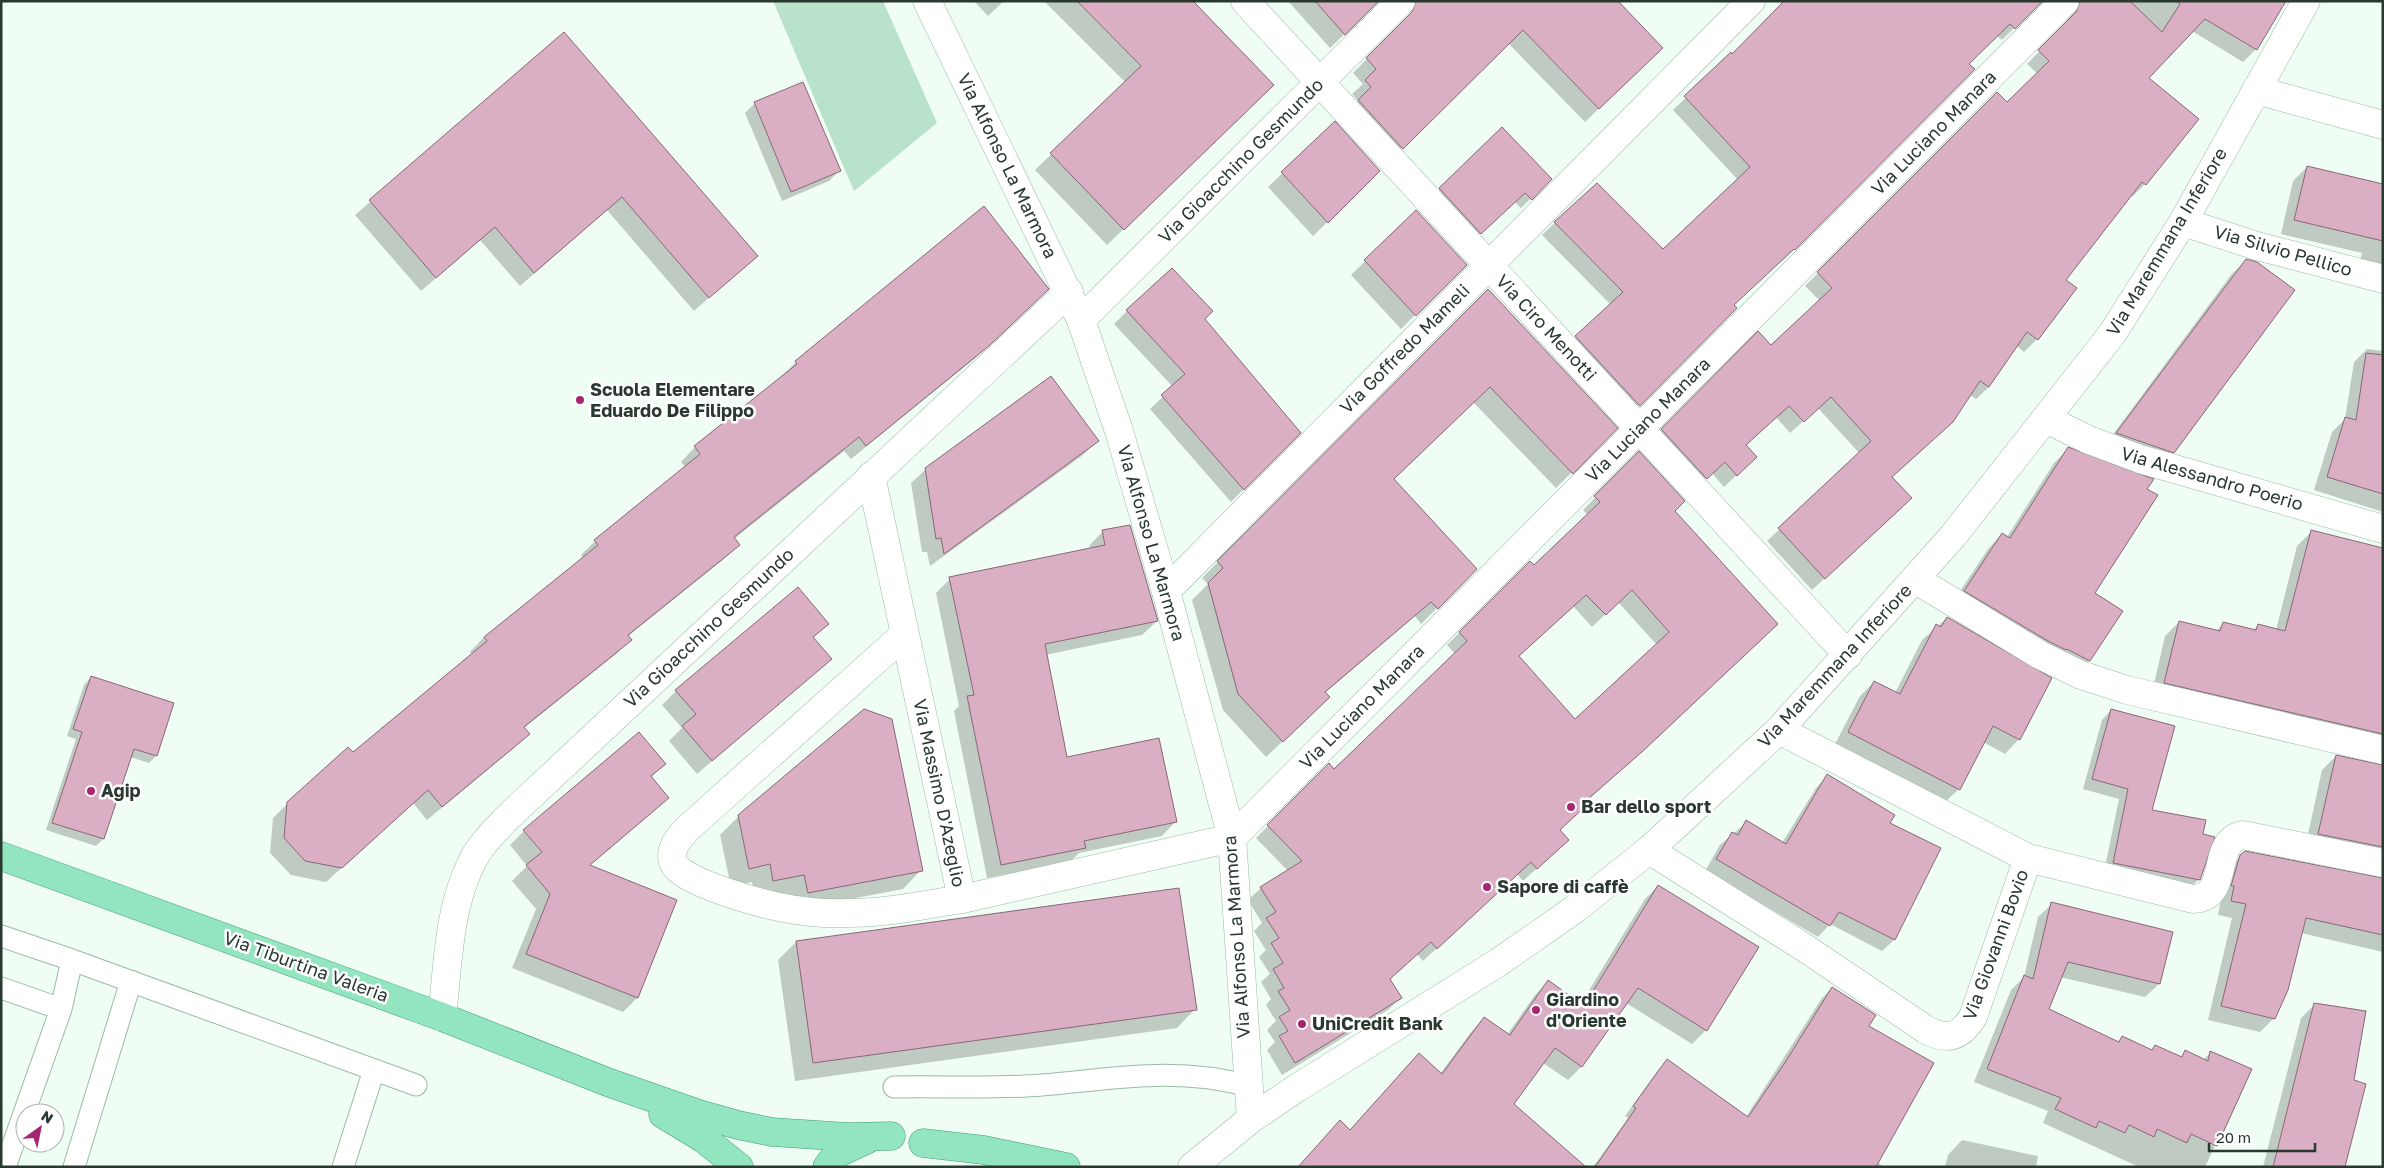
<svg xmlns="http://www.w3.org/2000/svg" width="2384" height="1168" font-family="'Golos Text',sans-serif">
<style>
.green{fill:#b9e2ca}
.shadow{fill:#0003;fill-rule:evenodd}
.building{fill:#daafc3;stroke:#896777;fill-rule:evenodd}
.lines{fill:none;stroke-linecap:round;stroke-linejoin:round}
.service-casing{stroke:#98bba6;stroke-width:23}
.minor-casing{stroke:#98bba6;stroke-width:29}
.tertiary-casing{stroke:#98bba6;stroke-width:29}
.secondary-casing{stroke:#98bba6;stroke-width:29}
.primary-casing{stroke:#3f9e70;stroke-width:29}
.service{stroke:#fff;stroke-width:21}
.minor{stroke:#fff;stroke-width:28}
.tertiary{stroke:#fff;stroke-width:28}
.secondary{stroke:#fff;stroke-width:28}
.primary{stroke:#92e5be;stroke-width:28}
.poi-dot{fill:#a72674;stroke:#fff;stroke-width:2}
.labels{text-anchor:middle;stroke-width:5;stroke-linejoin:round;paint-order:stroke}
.street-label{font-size:18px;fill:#2a3930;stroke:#fff}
.poi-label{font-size:18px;font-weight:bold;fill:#2a3930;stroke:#fff;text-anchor:start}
</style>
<rect width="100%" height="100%" fill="#effdf4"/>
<!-- green -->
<path class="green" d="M773,1H883L937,123L854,191Z"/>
<!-- shadow -->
<path class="shadow" d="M974,1H1004L988,16Z
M1044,1H1191L1256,101L1107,245L1035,170L1125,82Z
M1288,1H1379L1330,48Z
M1506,1L1648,61L1585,122L1508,43L1388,162L1345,114L1358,101L1352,94L1363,84L1353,73L1414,11Z
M2062,1H2128L2131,4L2133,1H2285L2256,49L2243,62L2192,31L2147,78L2145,184L2133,196L2131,195L2064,281L2075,289L2037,339L2024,352L2016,345L1989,387L1976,399L1970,395L1939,434L1891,478L1898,511L1812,590L1767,541L1860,454L1818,408L1790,433L1776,417L1745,446L1743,469L1724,487L1712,473L1694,491L1650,442L1758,333L1771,346L1820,301L1805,286L1997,93L2007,104L2038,74L2027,64L2064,26L2068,18V9Z
M2040,2L2002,40L1997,36L1968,64L1973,69L1782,261L1781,260L1732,305L1735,308L1627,417L1563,349L1611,305L1542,235L1596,184L1663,251L1738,180L1673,110L1731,54L1732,56Z
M564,33L756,256L694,311L607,210L520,286L480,240L421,291L355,215Z
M755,103L839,171L829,181L782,201L745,113Z
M1335,123L1379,171L1313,236L1268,187Z
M1502,128L1551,179L1521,208L1514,201L1471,243L1430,198Z
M2307,167L2383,185V266L2360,261L2362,253L2281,234L2293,181Z
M1416,211L1465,265L1401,329L1351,275Z
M2246,260L2173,452L2159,466L2103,448L2231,275Z
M1487,291L1616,428L1556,488L1473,402L1393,479L1476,569L1421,624L1415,616L1325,693L1313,713L1266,757L1223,710L1192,600L1208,584L1202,578Z
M1033,304L974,359L851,459L844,451L734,539L738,545L724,559L627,637L630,640L616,654L524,728L528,734L514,748L427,820L413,803L326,882L291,875L270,853L273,818L288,803L353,754L473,655L470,652L484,637L583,558L581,555L595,541L686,468L681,462L695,447L782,376L796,362Z
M1127,311L1204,319L1299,433L1231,502L1150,409L1173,387L1114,324Z
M2367,349L2383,351V512L2314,490L2332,432L2345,419L2354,362Z
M1097,441L1083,455L930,566L927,552H922L911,483L926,469Z
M2068,449L2146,489L2093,594L2121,612L2089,661L2075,675L1951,605L1988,549L2002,534L2007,537L2054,463Z
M1639,453L1674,511L1764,637L1588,800L1559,830L1555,852L1523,881L1517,874L1423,961L1417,954L1389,980L1400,998L1388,1010L1282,1075L1267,1050L1275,1042L1267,1030L1276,1021L1266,1005L1271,999L1261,982L1270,974L1259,957L1266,950L1254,931L1262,923L1248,900L1261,888L1288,871L1256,838L1329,765L1334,770L1455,654L1447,645L1530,562L1534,566L1588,515L1583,510ZM1618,602L1657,645L1575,721L1518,657L1573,606L1592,627Z
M1103,531L1157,621L1142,635L1045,655L1066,759L1176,821L1162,836L1079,853L1070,862L987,878L954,711L959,706L936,593L950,579L1090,550L1089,546Z
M2311,532L2383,646V757L2151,697L2165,636L2179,622L2216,631L2223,624L2253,631L2258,625L2276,630L2297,546Z
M1947,618L2019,739L2005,754L1983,742L1959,789L1944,803L1834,746L1860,696L1874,682L1895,693L1922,640Z
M827,624L813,638L831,659L697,774L669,741L682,728L662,705L676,691Z
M91,677L156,756L149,763L130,757L103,839L96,846L46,830L76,739L67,736L84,685Z
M2111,710L2150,810L2199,879L2189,889L2104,872L2119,799L2083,789L2102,720Z
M2336,756L2383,765V870L2305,848L2322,770Z
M664,764L651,777L668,798L589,866L637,998L623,1012L512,968L536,909L512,881L527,866L510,845L524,831Z
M1827,776L1888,824L1939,849L1894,940L1882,951L1830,924L1818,937L1705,871L1720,845L1747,822L1782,843L1816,788Z
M739,816L921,870L903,889L789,911L786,893L755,899L752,882L731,887L720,835Z
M2241,856L2383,879V952L2301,933L2274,1018L2260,1032L2208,1020L2232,918L2218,915L2226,871Z
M1658,886L1757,947L1706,1030L1692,1044L1626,1003L1581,1067L1568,1080L1543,1063L1512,1104L1584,1167H1298L1327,1135L1349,1131L1419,1054L1440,1074L1471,1032L1484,1018L1507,1035L1535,995L1548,982L1580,1005L1645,899Z
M2052,904L2171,933L2159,984L2145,997L2060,977L2047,1010L2117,1042L2122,1038L2151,1051L2155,1046L2180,1058L2186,1052L2203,1060L2211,1052L2250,1070L2205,1167H2139L2043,1123L2048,1111L1974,1082L2011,990L2024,977L2038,917Z
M796,942L1195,1009L1177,1028L795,1081L778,960Z
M1832,988L1868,1027L1877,1162L1884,1167H1593L1628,1118L1625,1116L1658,1070L1667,1061L1746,1117L1822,998Z
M2315,1004L2353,1081L2344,1167H2263L2301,1018Z
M1962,1140L2038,1156L2036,1167H1945L1948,1155Z"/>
<!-- building -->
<path class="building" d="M1077,1H1193L1274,85L1124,230L1050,153L1141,66Z
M1315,1H1379L1345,35Z
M1416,1H1618L1663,48L1599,109L1523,30L1403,149L1358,100L1371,87L1365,80L1376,69L1366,58L1412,12Z
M1784,1H2043L2015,29L2010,24L1969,64L1975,69L1795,250L1794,249L1734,305L1737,308L1640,406L1575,336L1623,292L1554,222L1597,183L1663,249L1750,167L1684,96L1731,52L1732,54Z
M2080,1H2130L2162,32L2180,4L2176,1H2286L2257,50L2205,19L2149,78L2199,119L2146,185L2142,182L2066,280L2077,288L2038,340L2027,332L1989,387L1980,381L1953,422L1892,477L1912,498L1825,579L1778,528L1871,441L1831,397L1804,422L1789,406L1746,445L1757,457L1737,476L1725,462L1707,479L1661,429L1758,331L1771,345L1832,288L1817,272L1997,92L2007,102L2049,61L2038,50L2076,12Z
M564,32L758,256L709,298L622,197L534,273L495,227L436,278L369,200Z
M803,82L841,171L791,192L754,102Z
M1335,121L1380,171L1328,223L1281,172Z
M1502,127L1552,179L1532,200L1525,193L1481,234L1439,188Z
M2307,166L2383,184V241L2294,220Z
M984,206L1049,289L990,345L866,446L859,437L734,537L740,545L628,635L632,640L524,727L530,734L442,807L428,790L342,868L305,861L284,838L287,802L348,747L353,752L487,641L484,637L598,545L594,540L700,454L694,446L797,364L795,361Z
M1416,210L1467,265L1416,316L1364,260Z
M2246,259L2257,262L2295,290L2174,453L2116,433Z
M1172,268L1213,311L1205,319L1301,433L1244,490L1161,395L1185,374L1126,310Z
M1488,289L1618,428L1573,474L1490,387L1394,479L1477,569L1438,609L1431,602L1325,692L1330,697L1283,742L1238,694L1208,583L1223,568L1217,561Z
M2366,353L2383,355V494L2327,477L2345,417L2356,420Z
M1051,376L1099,441L944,554L941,538L936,539L925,468Z
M2068,447L2154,479L2147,489L2158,495L2095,593L2123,611L2090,661L2067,649L2066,650L2048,641L1964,591L2002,533L2010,538Z
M1639,451L1685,501L1675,511L1778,624L1643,751L1588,799L1591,801L1560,830L1569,840L1537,869L1531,862L1437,949L1431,942L1390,979L1402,998L1295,1063L1279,1036L1288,1031L1279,1017L1290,1010L1278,991L1284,988L1273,969L1283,963L1271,943L1279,938L1266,918L1276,912L1260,887L1302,861L1267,825L1329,763L1334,769L1467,641L1459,632L1530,561L1534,565L1600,502L1594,496ZM1632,590L1669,632L1575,719L1519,656L1586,595L1606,615Z
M1130,525L1158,621L1045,644L1067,757L1159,738L1177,822L1084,841L1086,848L1001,865L967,696L974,695L949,577L1105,545L1102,530Z
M2311,530L2383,548V734L2164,683L2179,621L2220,631L2223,622L2256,630L2258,624L2285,631Z
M798,587L829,624L813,637L832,659L712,761L682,726L696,714L675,690Z
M1947,617L2052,678L2020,740L1993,726L1960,790L1848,732L1874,681L1900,694L1936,624L1941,627Z
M91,676L174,703L157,756L134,749L104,839L52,823L82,732L73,729Z
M864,709L892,719L923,871L808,893L804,875L773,881L770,864L749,869L738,815Z
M2111,709L2175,726L2152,810L2206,820L2203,834L2215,837L2200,880L2113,863L2128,789L2092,779Z
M639,732L666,764L651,776L669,798L590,865L677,900L638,998L526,954L550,894L526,865L542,852L523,830Z
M2336,755L2383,765V847L2318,834Z
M1827,774L1895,815L1890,823L1941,848L1895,940L1839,912L1830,926L1716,859L1732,832L1738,835L1746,820L1786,844Z
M2245,851L2383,878V935L2306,918L2288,990L2275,1019L2221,1006L2246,904L2231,901L2234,886H2231L2238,862L2240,855Z
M1658,885L1759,947L1707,1031L1638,988L1582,1067L1555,1048L1514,1104L1586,1167H1298L1340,1120L1350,1130L1419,1053L1442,1074L1484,1017L1510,1035L1548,980L1584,1006Z
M1179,888L1197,1010L813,1063L796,941Z
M2051,902L2173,932L2160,984L2068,962L2049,1009L2119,1042L2122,1036L2152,1050L2155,1045L2182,1057L2185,1050L2208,1061L2210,1051L2252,1069L2217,1146L2191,1134L2187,1143L2157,1129L2154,1137L2129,1125L2125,1133L2099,1121L2096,1128L2055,1109L2061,1098L1987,1069L2024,975L2033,979Z
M1832,987L1876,1015L1869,1026L1934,1063L1876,1167H1595L1636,1108L1633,1106L1667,1059L1748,1117L1786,1061Z
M2314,1003L2366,1011L2354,1080L2366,1084L2345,1167H2273Z"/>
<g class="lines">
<defs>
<path id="service" d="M1,936L72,960L61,1009
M72,960L416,1085
M1,988L61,1009L5,1167
M894,1087C943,1086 993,1089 1042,1085C1114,1079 1176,1066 1248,1086
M74,1167L131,981
M343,1167L374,1070"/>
<path id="minor" d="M1245,1L1848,655
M2256,90L2383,125
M2183,222L2257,246L2383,279
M1081,320L1401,1
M2046,419L2089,440L2140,459L2383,529
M871,476L962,899L1232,838L2065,1
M1915,579L2040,655L2081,675L2127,690L2383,750
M1166,591L1751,1
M905,634L687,829C679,838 669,849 673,862C679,882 763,904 784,908C805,912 827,914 848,913C886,913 924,905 962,899
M1649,850L1805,948L1925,1029C1946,1041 1960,1038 1973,1017L2028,858L1779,730
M2028,858L2193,899C2232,898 2209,841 2243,835L2383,863
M442,1017C448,966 448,909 472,862C480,845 495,831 508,817L1069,292"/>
<path id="tertiary" d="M927,1L1081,320L1119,431L1166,591L1232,838L1251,1119"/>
<path id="secondary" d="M1192,1167L1251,1119L1297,1088L1499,962L1575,909L1649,850L1779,730L1953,536L2112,334L2183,222L2306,1"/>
<path id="primary" d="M1,856L442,1017L610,1083L699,1114L738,1125L772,1132L848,1137L891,1136
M663,1114L704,1139L739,1167
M923,1143L984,1150L1066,1167
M827,1167L838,1153L868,1139"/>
</defs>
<!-- service casing -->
<use href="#service" class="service-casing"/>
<!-- minor casing -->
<use href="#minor" class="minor-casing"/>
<!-- tertiary casing -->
<use href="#tertiary" class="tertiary-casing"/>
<!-- secondary casing -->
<use href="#secondary" class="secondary-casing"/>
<!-- primary casing -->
<use href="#primary" class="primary-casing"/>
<!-- service -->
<use href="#service" class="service"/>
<!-- minor -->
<use href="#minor" class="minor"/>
<!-- tertiary -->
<use href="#tertiary" class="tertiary"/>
<!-- secondary -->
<use href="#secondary" class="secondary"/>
<!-- primary -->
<use href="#primary" class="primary"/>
</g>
<!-- markers -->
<g class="poi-dot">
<circle cx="580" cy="400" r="5"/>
<circle cx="91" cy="791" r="5"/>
<circle cx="1571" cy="807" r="5"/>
<circle cx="1487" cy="887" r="5"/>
<circle cx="1536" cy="1010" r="5"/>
<circle cx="1302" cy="1024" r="5"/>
</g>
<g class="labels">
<!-- street labels -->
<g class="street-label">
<text transform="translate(1934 133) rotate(-45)" y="6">Via Luciano Manara</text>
<text transform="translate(1241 161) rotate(-45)" y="6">Via Gioacchino Gesmundo</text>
<text transform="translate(1007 166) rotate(64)" y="6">Via Alfonso La Marmora</text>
<text transform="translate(2167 242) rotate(-59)" y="6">Via Maremmana Inferiore</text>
<text transform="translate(2283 251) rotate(16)" y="6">Via Silvio Pellico</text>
<text transform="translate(1546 328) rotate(47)" y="6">Via Ciro Menotti</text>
<text transform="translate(1405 349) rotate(-45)" y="6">Via Goffredo Mameli</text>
<text transform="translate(1648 420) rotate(-45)" y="6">Via Luciano Manara</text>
<text transform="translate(2212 479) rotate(16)" y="6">Via Alessandro Poerio</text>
<text transform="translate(1151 543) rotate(74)" y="6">Via Alfonso La Marmora</text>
<text transform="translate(709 628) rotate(-43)" y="6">Via Gioacchino Gesmundo</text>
<text transform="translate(1835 666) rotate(-47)" y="6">Via Maremmana Inferiore</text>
<text transform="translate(1362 707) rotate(-45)" y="6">Via Luciano Manara</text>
<text transform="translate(939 793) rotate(78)" y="6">Via Massimo D'Azeglio</text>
<text transform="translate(1237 937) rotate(-94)" y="6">Via Alfonso La Marmora</text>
<text transform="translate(1996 945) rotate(-70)" y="6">Via Giovanni Bovio</text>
<text transform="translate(306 967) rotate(20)" y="6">Via Tiburtina Valeria</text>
</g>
<!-- poi labels -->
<g class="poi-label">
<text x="590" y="396">Scuola Elementare<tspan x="590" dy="21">Eduardo De Filippo</tspan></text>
<text x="101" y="797">Agip</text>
<text x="1581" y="813">Bar dello sport</text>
<text x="1497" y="893">Sapore di caffè</text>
<text x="1546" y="1006">Giardino<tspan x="1546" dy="21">d'Oriente</tspan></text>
<text x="1312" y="1030">UniCredit Bank</text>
</g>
</g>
<!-- border -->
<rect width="2384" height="1168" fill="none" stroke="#2a3930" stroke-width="5"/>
<!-- north arrow -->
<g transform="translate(40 1128) rotate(33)"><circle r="24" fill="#ffffff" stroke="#aab0ac"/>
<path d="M0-4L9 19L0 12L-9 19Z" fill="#a72674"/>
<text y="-8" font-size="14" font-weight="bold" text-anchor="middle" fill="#2a3930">N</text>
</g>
<!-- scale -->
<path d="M2209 1143v8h106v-8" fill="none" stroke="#2a3930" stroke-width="2.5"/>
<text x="2216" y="1143" font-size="15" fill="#2a3930" stroke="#ffffff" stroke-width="4" paint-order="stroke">20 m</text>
</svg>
